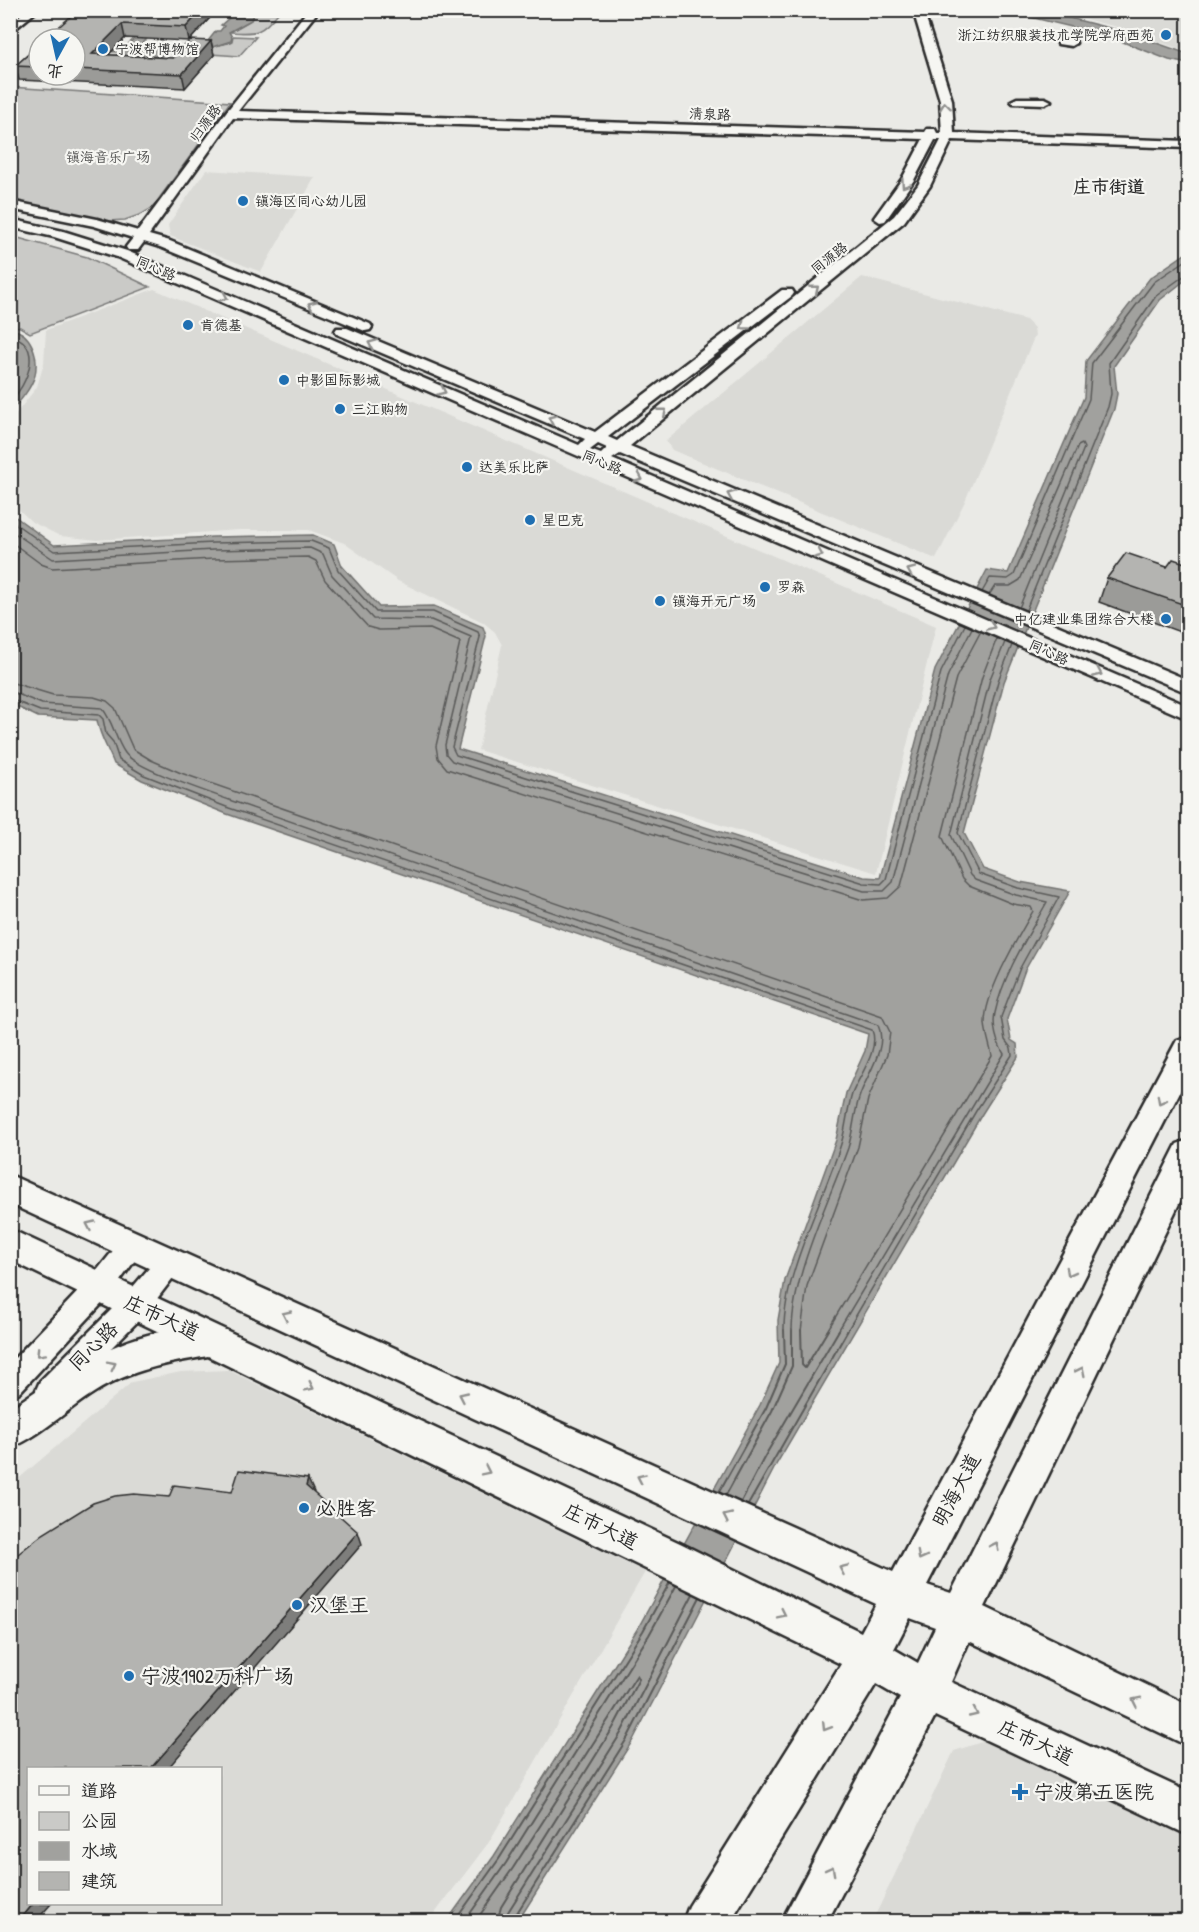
<svg xmlns="http://www.w3.org/2000/svg" width="1199" height="1932" font-family="'Patrick Hand','LXGW WenKai TC',sans-serif">
<style>
.built{fill:#dadad6;fill-rule:evenodd}
.green{fill:#cacac7;stroke:#7a7a79;stroke-width:1.5}
.water{fill:#a1a19e;stroke:#727270;stroke-width:1.5}
.lines{fill:none;stroke-linecap:round;stroke-linejoin:round}
.shore-far1{stroke:#5a5a59;stroke-width:1.5}
.shore{stroke:#5a5a59;stroke-width:2}
.minor-casing{stroke:#2b2b2b;stroke-width:5}
.major-casing{stroke:#2b2b2b;stroke-width:5}
.minor{fill:#f6f6f2;fill-rule:evenodd}
.major{fill:#f6f6f2;fill-rule:evenodd}
.wall{fill:#9b9b98;stroke:#2b2b2b;stroke-width:1.5}
.shaded-wall{fill:#7e7e7c;stroke:#2b2b2b;stroke-width:1.5}
.building{fill:#b4b4b1;stroke:#2b2b2b;stroke-width:1.5}
.oneway{stroke:#90908e}
.poi-dot{fill:#1f6fb2;stroke:#f6f6f2;stroke-width:2}
.labels{text-anchor:middle;stroke-width:4.5;stroke-linejoin:round;paint-order:stroke}
.far-poi-label{font-size:14px;fill:#2b2b2b;stroke:#f6f6f2;text-anchor:start}
.far-street-label{font-size:14px;fill:#2b2b2b;stroke:#f6f6f2}
.far-park-label{font-size:14px;fill:#535352;stroke:#f6f6f2}
.far-district-label{font-size:18px;font-weight:bold;fill:#2b2b2b;stroke:#f6f6f2}
.near-street-label{font-size:20px;fill:#2b2b2b;stroke:#f6f6f2}
.near-poi-label{font-size:20px;fill:#2b2b2b;stroke:#f6f6f2;text-anchor:start}
</style>
<rect width="100%" height="100%" fill="#eaeae6"/>
<filter id="ink" filterUnits="userSpaceOnUse"><feTurbulence type="fractalNoise" baseFrequency=".0167" numOctaves="2"/><feDisplacementMap in="SourceGraphic" scale="12" xChannelSelector="R" yChannelSelector="G"/><feConvolveMatrix kernelMatrix="1 2 1 2 8 2 1 2 1" color-interpolation-filters="sRGB"/></filter>
<g filter="url(#ink)">
<!-- built -->
<path class="built" d="M1053,11H1188V52L1121,28Z
M206,170L315,177L261,272L170,236L168,225Z
M862,277L1026,320L1034,328L1035,335L965,501L936,559L672,450L666,441Z
M154,289L936,626L876,873L478,750L502,645L495,632L483,622L398,581L344,543L309,530H239L97,540L60,536L32,522L11,502V420L37,387L44,363L46,330Z
M228,1370L645,1572L489,1842L429,1921H11L10,1486L132,1382L181,1372ZM28,1768H220V1904H28Z
M985,1741L1022,1752L1188,1832V1921L872,1922L954,1751Z"/>
<!-- green -->
<path class="green" d="M251,11H280C260,33 260,34 230,32L251,20L254,14Z
M233,36L256,37L239,56L196,53L199,50L228,43L232,41Z
M10,87L230,102L152,208L142,214L125,220L108,221L11,202Z
M11,236L87,257L150,287L30,333L20,327L11,326Z"/>
<!-- water -->
<path class="water" d="M234,11H250L253,14L251,20L229,32L232,37L231,41L209,48L164,53L160,57L153,56L145,64L108,65L120,52L87,51L75,45L125,47L135,38H148L142,44C162,46 183,50 204,46L216,31H220L224,26L221,25L237,11Z
M1005,11H1042L1125,32L1188,54V64L1169,60L1105,35Z
M1188,252V278L1160,300L1114,366L1117,394L1114,409L1004,682L964,833L983,869L1020,882L1070,891L1025,970L1007,1019L1011,1040L1017,1044L1018,1057L982,1114L777,1463L633,1740L518,1921H447L494,1856L638,1628L760,1405L779,1363L778,1320L785,1280L836,1140L846,1093L865,1051L868,1034L227,814L142,780L114,764C108,748 100,737 97,720L38,717L11,704L10,513L54,545L213,537L313,535L334,544L342,566L379,607L434,606L483,627L486,636L458,749L864,877L880,878L935,670L987,570L1008,573L1084,397L1086,361L1150,278Z
M11,329C31,332 39,355 35,375C31,389 20,401 11,411Z"/>
<g class="lines">
<!-- shore-far1 -->
<path class="shore-far1" d="M10,335C45,345 27,385 10,402
M10,520L54,551L213,543L311,541L329,548L338,570L376,612H433L478,632L480,637L452,747L456,755L864,883L881,884L886,879L941,672L965,625
M10,530L53,559L213,550L310,548L323,554L332,575L373,619L431,620L471,637L445,745L446,754L452,761L864,891H884L893,882L948,675L972,628
M10,541L41,564L52,568L213,559L308,557L316,561L325,580L368,627L379,630L430,629L460,642L436,746L438,758L447,769L863,900L888,898L901,886L956,678L981,631
M982,592L990,578L1008,579L1014,575L1089,399L1092,363L1154,282L1188,259
M989,595L995,586H1010L1020,580L1078,446L1082,444L1084,448L1019,608
M1026,610L1108,407L1111,394L1109,363L1156,296L1188,273
M10,682L53,695L94,697L107,701L115,708L133,749L151,760L181,773L882,1016L890,1032L887,1055L868,1099L858,1147L807,1286L801,1331
M10,691L42,704L102,708C113,721 115,739 125,753C136,769 211,793 232,801L878,1025C889,1048 865,1077 859,1098C854,1114 853,1132 848,1148C829,1201 792,1275 792,1331
M10,699L40,711L99,715L103,719L106,734L113,742L119,760L144,775L229,808L872,1030C880,1050 859,1076 852,1094C847,1110 846,1128 841,1144C824,1199 783,1274 784,1331
M827,1331L992,1056C990,1046 986,1034 985,1024C984,994 1018,937 1033,911L1031,907L1013,904L969,886L962,879L942,836L982,677L997,638
M838,1331L1004,1054C997,1043 992,1027 995,1013C1003,975 1028,936 1047,902L1016,895L975,880L970,875L951,835L990,679L1005,642
M847,1331L976,1111L1012,1055L1011,1048L1005,1040L1001,1017L1020,968L1059,897L1018,888L979,874L958,833L998,681L1012,645"/>
<!-- shore -->
<path class="shore" d="M801,1330L802,1365L805,1368L828,1330
M719,1492L766,1408L785,1364L784,1330
M726,1495L772,1411L792,1366V1330
M741,1502L765,1456L839,1330
M748,1505L848,1330
M454,1922L499,1859L643,1631L670,1582
M464,1922L506,1863L649,1635L676,1586
M475,1922L513,1868L637,1675L639,1679L613,1728L501,1907L497,1922
M506,1922L508,1912L621,1733L693,1594
M514,1922L515,1916L628,1737L700,1597"/>
<defs>
<path id="minor" d="M26,10H38L10,33V24Z
M308,10H319L238,111L925,132L927,129H935L937,133H942L940,100L913,10H923L952,100L954,133L1188,141V148L952,140L930,186L904,222L630,446L1188,680V693L620,454L612,459L1188,706V719L117,257L54,237L10,227V219L63,231L127,251L579,445L585,439L337,334L335,331L337,328H347L595,432L782,290H792L794,293L792,296L608,437L617,441L894,216L918,185L941,140H935L914,180L885,221L880,222L874,218L902,179L923,139L233,118L149,235L170,241L370,324L372,327L370,330L365,331L160,247L144,242L138,250H128L126,247L133,238L94,226L10,209V201L97,219L138,231L226,112ZM598,444L607,448L601,454L590,450Z
M1065,38L1075,40L1076,43L1071,46L1058,44V40Z
M1017,98H1045L1051,101L1045,104L1013,103L1011,101Z
M133,1233L142,1237L146,1245L109,1296L20,1392L10,1396V1363L91,1278L124,1237Z
M170,1250L179,1254L183,1262L179,1270L146,1313L60,1399L50,1403L40,1399L36,1390L40,1381L126,1295L161,1254Z"/>
<path id="major" d="M1188,1036V1076L927,1585L951,1593L1177,1144L1188,1140V1185L985,1607L1188,1705V1746L969,1641L951,1682L1188,1792V1835L935,1716L827,1922H781L900,1698L876,1684L730,1922H683L689,1906L841,1664L208,1356C167,1363 130,1370 95,1392C66,1410 41,1436 10,1448V1409C57,1376 102,1345 159,1332L10,1260V1229L680,1543L861,1632L876,1604L10,1204V1175L893,1572L1177,1040ZM910,1618L935,1627L918,1663L894,1649Z"/>
</defs>
<!-- minor casing -->
<use href="#minor" class="minor-casing"/>
<!-- major casing -->
<use href="#major" class="major-casing"/>
<!-- minor -->
<use href="#minor" class="minor"/>
<!-- major -->
<use href="#major" class="major"/>
</g>
<!-- wall -->
<path class="wall" d="M78,10H217L189,41L125,38L108,55L173,58L211,41L214,55L185,88L19,80L15,66L39,45V75H75V39Z
M1188,564V635L1099,602L1107,578Z"/>
<!-- shaded-wall -->
<path class="shaded-wall" d="M202,10H217L189,41L186,27Z
M122,24L125,38L95,68L92,54Z
M211,41L214,55L185,88L182,74Z
M308,1479L314,1492L311,1499L306,1486Z
M358,1532L362,1544L168,1768H151Z
M33,1904H51L35,1922H18Z"/>
<!-- building -->
<path class="building" d="M78,10H202L186,27L122,24L92,54L173,58L190,40L211,41L182,74L75,69V39H45Z
M39,45V67L15,66Z
M1126,553L1167,567L1173,559L1188,564V606L1107,578Z
M239,1470L308,1479L306,1486L358,1532L151,1768H28V1904H33L18,1922H10V1561L18,1554L43,1534L93,1503L115,1496L134,1494L169,1497L174,1485L232,1492Z"/>
<!-- one-way arrows -->
<defs><path id="oneway-chevron" d="M-2-3.5L2.5 0L-2 3.5" fill="none" stroke-width="1.6" stroke-linecap="round" stroke-linejoin="round" transform="scale(1.5)"/></defs>
<g class="oneway">
<use href="#oneway-chevron" transform="translate(945 106) rotate(-97)"/>
<use href="#oneway-chevron" transform="translate(905 184) rotate(124)"/>
<use href="#oneway-chevron" transform="translate(815 289) rotate(-39)"/>
<use href="#oneway-chevron" transform="translate(224 297) rotate(23)"/>
<use href="#oneway-chevron" transform="translate(312 305) rotate(-157)"/>
<use href="#oneway-chevron" transform="translate(744 326) rotate(143)"/>
<use href="#oneway-chevron" transform="translate(372 344) rotate(-157)"/>
<use href="#oneway-chevron" transform="translate(442 391) rotate(24)"/>
<use href="#oneway-chevron" transform="translate(663 412) rotate(-39)"/>
<use href="#oneway-chevron" transform="translate(552 419) rotate(-157)"/>
<use href="#oneway-chevron" transform="translate(639 478) rotate(23)"/>
<use href="#oneway-chevron" transform="translate(731 495) rotate(-157)"/>
<use href="#oneway-chevron" transform="translate(819 554) rotate(23)"/>
<use href="#oneway-chevron" transform="translate(911 571) rotate(-157)"/>
<use href="#oneway-chevron" transform="translate(991 626) rotate(23)"/>
<use href="#oneway-chevron" transform="translate(1098 673) rotate(24)"/>
<use href="#oneway-chevron" transform="translate(1161 1100) rotate(118)"/>
<use href="#oneway-chevron" transform="translate(90 1225) rotate(-155)"/>
<use href="#oneway-chevron" transform="translate(1070 1272) rotate(118)"/>
<use href="#oneway-chevron" transform="translate(286 1315) rotate(-155)"/>
<use href="#oneway-chevron" transform="translate(40 1353) rotate(133)"/>
<use href="#oneway-chevron" transform="translate(112 1365) rotate(-27)"/>
<use href="#oneway-chevron" transform="translate(1081 1371) rotate(-64)"/>
<use href="#oneway-chevron" transform="translate(310 1387) rotate(26)"/>
<use href="#oneway-chevron" transform="translate(463 1396) rotate(-155)"/>
<use href="#oneway-chevron" transform="translate(486 1471) rotate(26)"/>
<use href="#oneway-chevron" transform="translate(641 1478) rotate(-155)"/>
<use href="#oneway-chevron" transform="translate(727 1517) rotate(-155)"/>
<use href="#oneway-chevron" transform="translate(995 1546) rotate(-64)"/>
<use href="#oneway-chevron" transform="translate(921 1556) rotate(118)"/>
<use href="#oneway-chevron" transform="translate(843 1569) rotate(-156)"/>
<use href="#oneway-chevron" transform="translate(782 1614) rotate(26)"/>
<use href="#oneway-chevron" transform="translate(1136 1701) rotate(-154)"/>
<use href="#oneway-chevron" transform="translate(974 1713) rotate(25)"/>
<use href="#oneway-chevron" transform="translate(826 1727) rotate(122)"/>
<use href="#oneway-chevron" transform="translate(831 1870) rotate(-62)"/>
</g>
</g>
<!-- markers -->
<g class="poi-dot">
<circle cx="1166" cy="35" r="6"/>
<circle cx="103" cy="49" r="6"/>
<circle cx="243" cy="201" r="6"/>
<circle cx="188" cy="325" r="6"/>
<circle cx="284" cy="380" r="6"/>
<circle cx="340" cy="409" r="6"/>
<circle cx="467" cy="467" r="6"/>
<circle cx="530" cy="520" r="6"/>
<circle cx="765" cy="587" r="6"/>
<circle cx="660" cy="601" r="6"/>
<circle cx="1166" cy="619" r="6"/>
<circle cx="304" cy="1508" r="6"/>
<circle cx="297" cy="1605" r="6"/>
<circle cx="129" cy="1676" r="6"/>
<path d="M1017 1783h6v6h6v6h-6v6h-6v-6h-6v-6h6z"/>
</g>
<g class="labels">
<!-- far-poi labels -->
<g class="far-poi-label">
<text x="1154" y="40" text-anchor="end">浙江纺织服装技术学院学府西苑</text>
<text x="115" y="54">宁波帮博物馆</text>
<text x="255" y="206">镇海区同心幼儿园</text>
<text x="200" y="330">肯德基</text>
<text x="296" y="385">中影国际影城</text>
<text x="352" y="414">三江购物</text>
<text x="479" y="472">达美乐比萨</text>
<text x="542" y="525">星巴克</text>
<text x="777" y="592">罗森</text>
<text x="672" y="606">镇海开元广场</text>
<text x="1154" y="624" text-anchor="end">中亿建业集团综合大楼</text>
</g>
<!-- far-street labels -->
<g class="far-street-label">
<text transform="translate(710 114) rotate(2)" y="5">清泉路</text>
<text transform="translate(205 123) rotate(-54)" y="5">归源路</text>
<text transform="translate(829 258) rotate(-39)" y="5">同源路</text>
<text transform="translate(156 268) rotate(23)" y="5">同心路</text>
<text transform="translate(602 462) rotate(23)" y="5">同心路</text>
<text transform="translate(1049 652) rotate(24)" y="5">同心路</text>
</g>
<!-- far-park labels -->
<g class="far-park-label">
<text x="108" y="162">镇海音乐广场</text>
</g>
<!-- far-district labels -->
<g class="far-district-label">
<text x="1109" y="193">庄市街道</text>
</g>
<!-- near-street labels -->
<g class="near-street-label">
<text transform="translate(162 1317) rotate(25)" y="7">庄市大道</text>
<text transform="translate(93 1346) rotate(-45)" y="7">同心路</text>
<text transform="translate(956 1490) rotate(-62)" y="7">明海大道</text>
<text transform="translate(601 1526) rotate(26)" y="7">庄市大道</text>
<text transform="translate(1036 1742) rotate(25)" y="7">庄市大道</text>
</g>
<!-- near-poi labels -->
<g class="near-poi-label">
<text x="316" y="1515">必胜客</text>
<text x="309" y="1612">汉堡王</text>
<text x="141" y="1683">宁波1902万科广场</text>
<text x="1034" y="1799">宁波第五医院</text>
</g>
</g>
<!-- margin -->
<rect width="1199" height="1932" fill="none" stroke="#f6f6f2" stroke-width="36"/>
<rect x="18" y="18" width="1163" height="1896" fill="none" stroke="#2b2b2b" stroke-width="2" filter="url(#ink)"/>
<!-- legend -->
<rect x="27" y="1767" width="195" height="138" fill="#f6f6f2" stroke="#a5a5a2" stroke-width="1.5"/>
<rect x="39" y="1786" width="30" height="9" fill="#f6f6f2" stroke="#a5a5a2" stroke-width="1.5"/>
<text x="81" y="1797" font-size="18" fill="#2b2b2b">道路</text>
<rect x="39" y="1812" width="30" height="18" fill="#cacac7" stroke="#a5a5a2" stroke-width="1.5"/>
<text x="81" y="1827" font-size="18" fill="#2b2b2b">公园</text>
<rect x="39" y="1842" width="30" height="18" fill="#a1a19e" stroke="#a5a5a2" stroke-width="1.5"/>
<text x="81" y="1857" font-size="18" fill="#2b2b2b">水域</text>
<rect x="39" y="1872" width="30" height="18" fill="#b4b4b1" stroke="#a5a5a2" stroke-width="1.5"/>
<text x="81" y="1887" font-size="18" fill="#2b2b2b">建筑</text>
<!-- north arrow -->
<g transform="translate(57 57) rotate(188)"><circle r="28" fill="#f6f6f2" stroke="#a5a5a2" stroke-width="1.5"/>
<path d="M0-4.5L10 22L0 15L-10 22Z" fill="#1f6fb2"/>
<text y="-9" font-size="16" font-weight="bold" text-anchor="middle" fill="#2b2b2b">北</text>
</g>
</svg>
